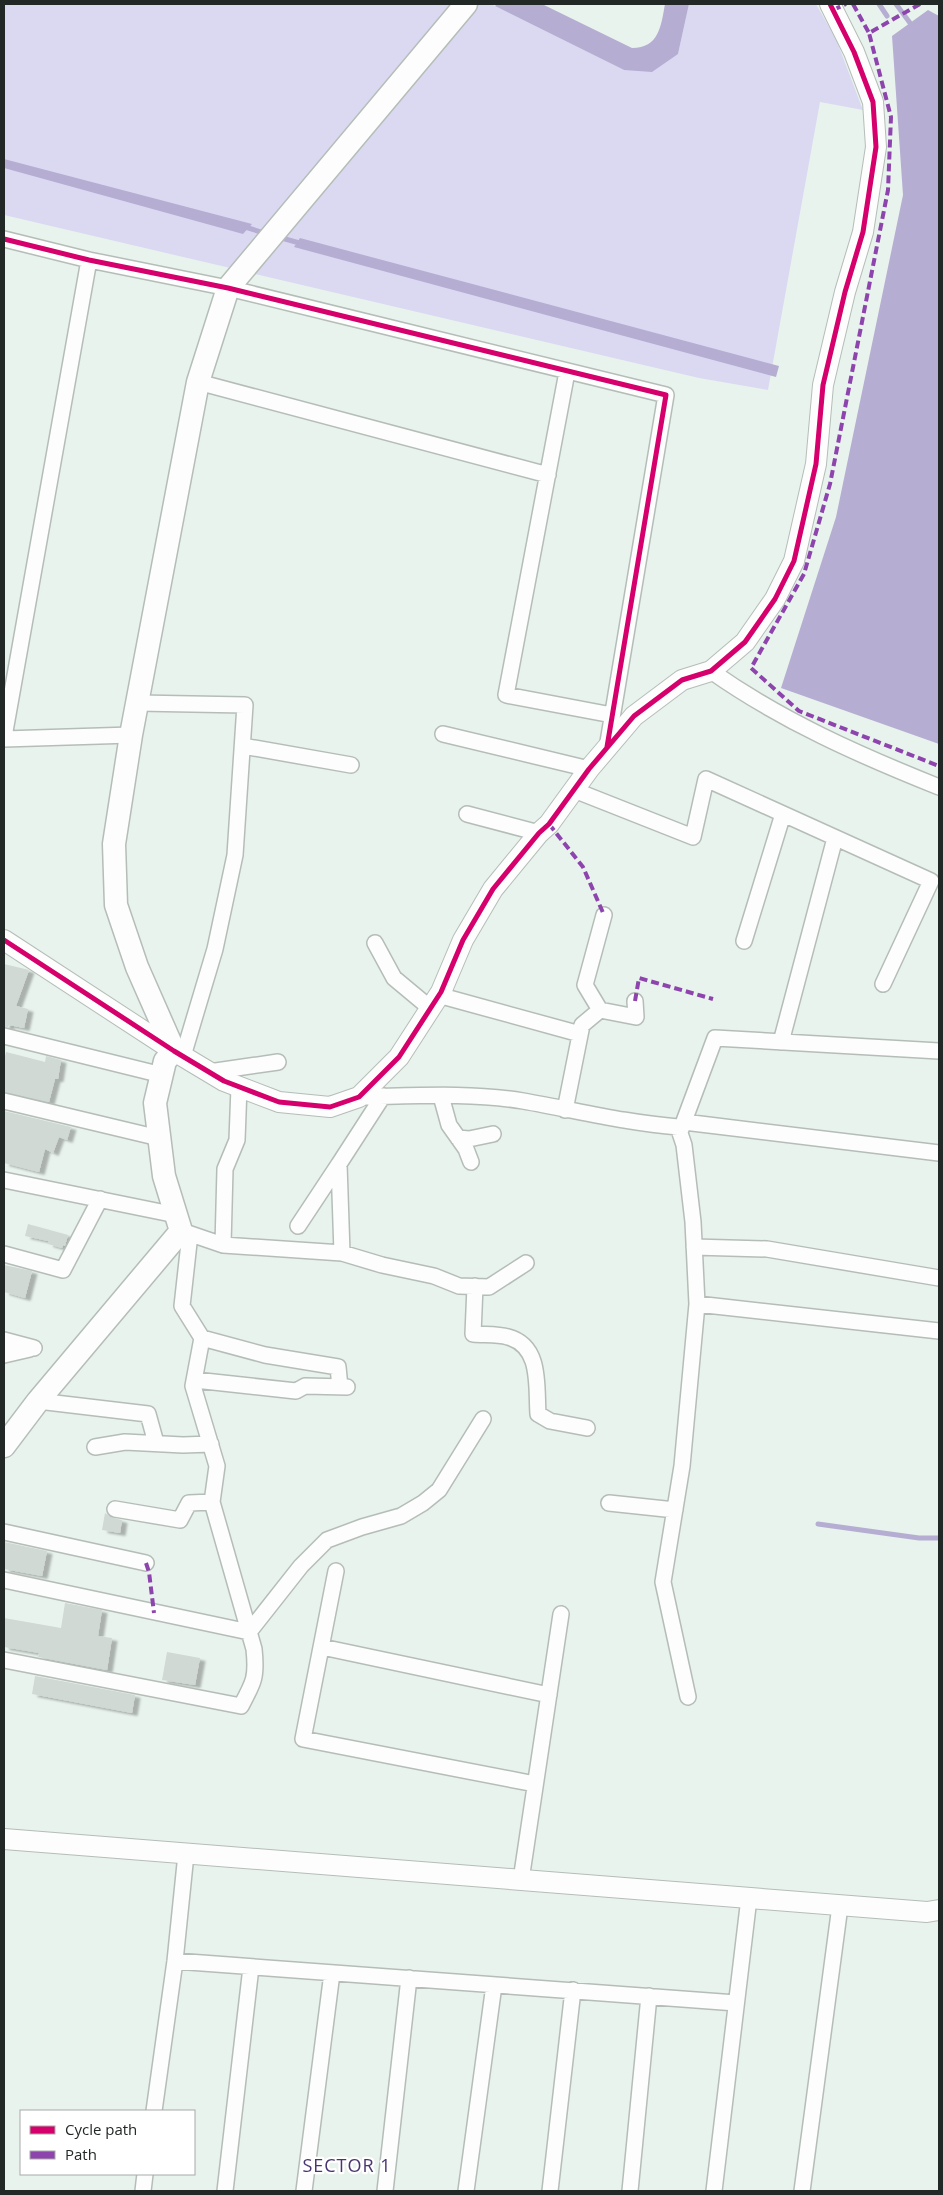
<svg xmlns="http://www.w3.org/2000/svg" width="943" height="2195" font-family="'Open Sans',sans-serif">
<style>
.green{fill:#dbd9f1}
.water{fill:#b5aed2}
.lines{fill:none;stroke-linecap:round;stroke-linejoin:round}
.stream{stroke:#b5aed2;stroke-width:5}
.building{fill:#d1d9d4;filter:url(#shadow)}
.minor-casing{stroke:#b5bdb8;stroke-width:18}
.tertiary-casing{stroke:#b5bdb8;stroke-width:22}
.secondary-casing{stroke:#b5bdb8;stroke-width:25}
.minor{stroke:#fcfdfc;stroke-width:15}
.tertiary{stroke:#fcfdfc;stroke-width:20}
.secondary{stroke:#fcfdfc;stroke-width:22}
.quiet{stroke:#8e44ad;stroke-width:4;stroke-dasharray:8 4;stroke-linecap:butt}
.cycleway-casing{stroke:#fff;stroke-width:8}
.cycleway{stroke:#d6006c;stroke-width:5}
.labels{text-anchor:middle;stroke-width:4.5;stroke-linejoin:round;paint-order:stroke}
.quarter-label{font-size:18px;letter-spacing:1px;fill:#483470;stroke:#fff}
</style>
<defs>
<filter id="shadow"><feDropShadow dx="5.5" dy="3" stdDeviation="1" flood-color="#0004"/></filter>
</defs>
<rect width="100%" height="100%" fill="#e9f3ed"/>
<!-- green -->
<path class="green" d="M4,4H491L624,70L678,54L689,4H816L836,39L863,110L820,102L768,390L699,378L4,215Z"/>
<!-- water -->
<path class="water" d="M497,4H542L632,48C659,48 661,26 665,4H689L678,54L652,72L624,70L495,6Z
M928,10L939,16V744L781,688L836,517L903,195L892,36Z
M4,159L252,224L243,234L4,168Z
M300,238L779,366L776,377L294,247Z"/>
<g class="lines">
<!-- stream -->
<path class="stream" d="M879,4L887,16
M896,4L913,27
M242,226L267,234
M278,237L303,244
M818,1524L919,1538H939"/>
</g>
<!-- building -->
<path class="building" d="M4,964L29,970L16,1006L28,1009L24,1028L9,1025L8,1027H4Z
M6,1052L45,1062L46,1056L61,1060L58,1079H55L49,1102L4,1092V1060Z
M4,1111L71,1127L67,1140L59,1137L53,1153L45,1149L39,1172L4,1163Z
M28,1224L68,1235L65,1246L63,1245L62,1248L48,1244V1241L25,1236Z
M4,1265L32,1271L25,1298L4,1292Z
M105,1513L113,1518L122,1520L120,1533L102,1530Z
M4,1542L47,1551L42,1576L4,1569Z
M65,1603L102,1610L98,1636L112,1638L107,1670L38,1657L39,1653L4,1647V1618L61,1628Z
M167,1652L200,1658L195,1685L162,1680Z
M35,1676L135,1695L132,1713L32,1694Z"/>
<g class="lines">
<defs>
<path id="minor" d="M4,239L89,260L228,288L666,395L607,748
M567,372L506,695L612,715
M198,382L548,475
M711,671C782,721 859,755 939,787
M138,703L245,705L235,855L215,949L183,1056
M443,734L589,769
M4,737L89,260
M4,739L131,735
M243,746L351,765
M574,790L693,837L706,779L931,881L883,984
M467,814L539,833
M744,941L783,814
M375,943L394,978L430,1008
M438,995L580,1034
M600,1010L636,1017L635,1001
M4,1036L162,1075
M781,1042L835,838
M209,1072L278,1062
M441,1096L449,1125L466,1149L471,1162
M359,1097C413,1096 470,1092 523,1101C575,1110 626,1123 678,1127L684,1145L693,1222L697,1304L682,1466L663,1582L688,1697
M4,1101L159,1138
M565,1110L582,1025L600,1010L585,985L604,915
M684,1122L939,1153
M680,1132L715,1038L939,1051
M458,1138L469,1139L493,1134
M4,1180L176,1215
M298,1226L339,1164
M182,1231L223,1245L225,1169L237,1140L239,1087
M223,1245L342,1253L339,1164L383,1096
M694,1247L767,1249L939,1278
M342,1253L382,1265L434,1276L459,1286L489,1287L526,1263
M4,1254L63,1270L100,1199
M475,1286L473,1334C485,1335 498,1334 508,1337C542,1346 536,1387 538,1414L550,1421L587,1428
M697,1304L939,1331
M202,1338L265,1355L338,1367L340,1387
M4,1340L34,1348
M4,1355L30,1349
M195,1380L296,1391L305,1386L347,1387
M38,1401L148,1414L156,1443
M95,1447L125,1442L183,1445L211,1444
M609,1503L675,1510
M115,1509L180,1520L189,1503L212,1502
M4,1532L146,1563
M336,1571L303,1739L535,1784
M4,1580L249,1632
M249,1632L301,1566L327,1540L362,1527L401,1516L423,1503L439,1490L483,1419
M322,1647L549,1695
M4,1660L241,1706C254,1682 257,1677 254,1649L212,1502L217,1466L193,1386L202,1338L182,1306L190,1234
M521,1880L561,1614
M175,1961L736,2003
M154,2111L175,1961L186,1854
M143,2191L145,2174
M225,2191L251,1967
M304,2191L332,1973
M385,2191L409,1978
M466,2191L494,1985
M550,2191L573,1990
M630,2191L649,1996
M714,2191L749,1898
M802,2191L840,1906"/>
<path id="tertiary" d="M4,940L174,1051L224,1081L279,1102L330,1107L359,1097L399,1057L441,992L463,940L493,889L539,833L549,824L589,769L634,716L682,680L711,671L745,642L775,599L794,561L816,464L823,385L845,292L863,232L876,147L873,102L854,52L830,4
M4,1839L927,1912L939,1910"/>
<path id="secondary" d="M4,1446L38,1401L181,1231L164,1176L155,1103L165,1061L174,1051L137,967L116,905L114,844L131,735L198,382L228,288L466,4"/>
</defs>
<!-- minor casing -->
<use href="#minor" class="minor-casing"/>
<!-- tertiary casing -->
<use href="#tertiary" class="tertiary-casing"/>
<!-- secondary casing -->
<use href="#secondary" class="secondary-casing"/>
<!-- minor -->
<use href="#minor" class="minor"/>
<!-- tertiary -->
<use href="#tertiary" class="tertiary"/>
<!-- secondary -->
<use href="#secondary" class="secondary"/>
<!-- quiet -->
<path class="quiet" d="M853,4L869,33
M920,4L869,33L891,117L888,190L830,484L804,574L751,668L799,711L939,766
M833,10L846,4
M549,824L583,867L604,915
M635,1001L639,978L713,999
M146,1563L149,1572L154,1613"/>
<defs>
<path id="cycleway" d="M4,239L89,260L228,288L666,395L607,747
M4,940L174,1051L224,1081L279,1102L330,1107L359,1097L399,1057L441,992L463,940L493,889L539,833L549,824L589,769L634,716L682,680L711,671L745,642L775,599L794,561L816,464L823,385L845,292L863,232L876,147L873,102L854,52L830,4"/>
</defs>
<!-- cycleway casing -->
<use href="#cycleway" class="cycleway-casing"/>
<!-- cycleway -->
<use href="#cycleway" class="cycleway"/>
</g>
<g class="labels">
<!-- quarter labels -->
<g class="quarter-label">
<text x="347" y="2172">SECTOR 1</text>
</g>
</g>
<!-- border -->
<rect width="943" height="2195" fill="none" stroke="#222825" stroke-width="10"/>
<!-- legend -->
<rect x="20" y="2110" width="175" height="65" fill="#ffffff" stroke="#a7a9a8"/>
<rect x="30" y="2126" width="25" height="8" fill="#d6006c" stroke="#a7a9a8"/>
<text x="65" y="2135" font-size="15" fill="#222825">Cycle path</text>
<rect x="30" y="2151" width="25" height="8" fill="#8e44ad" stroke="#a7a9a8"/>
<text x="65" y="2160" font-size="15" fill="#222825">Path</text>
</svg>
